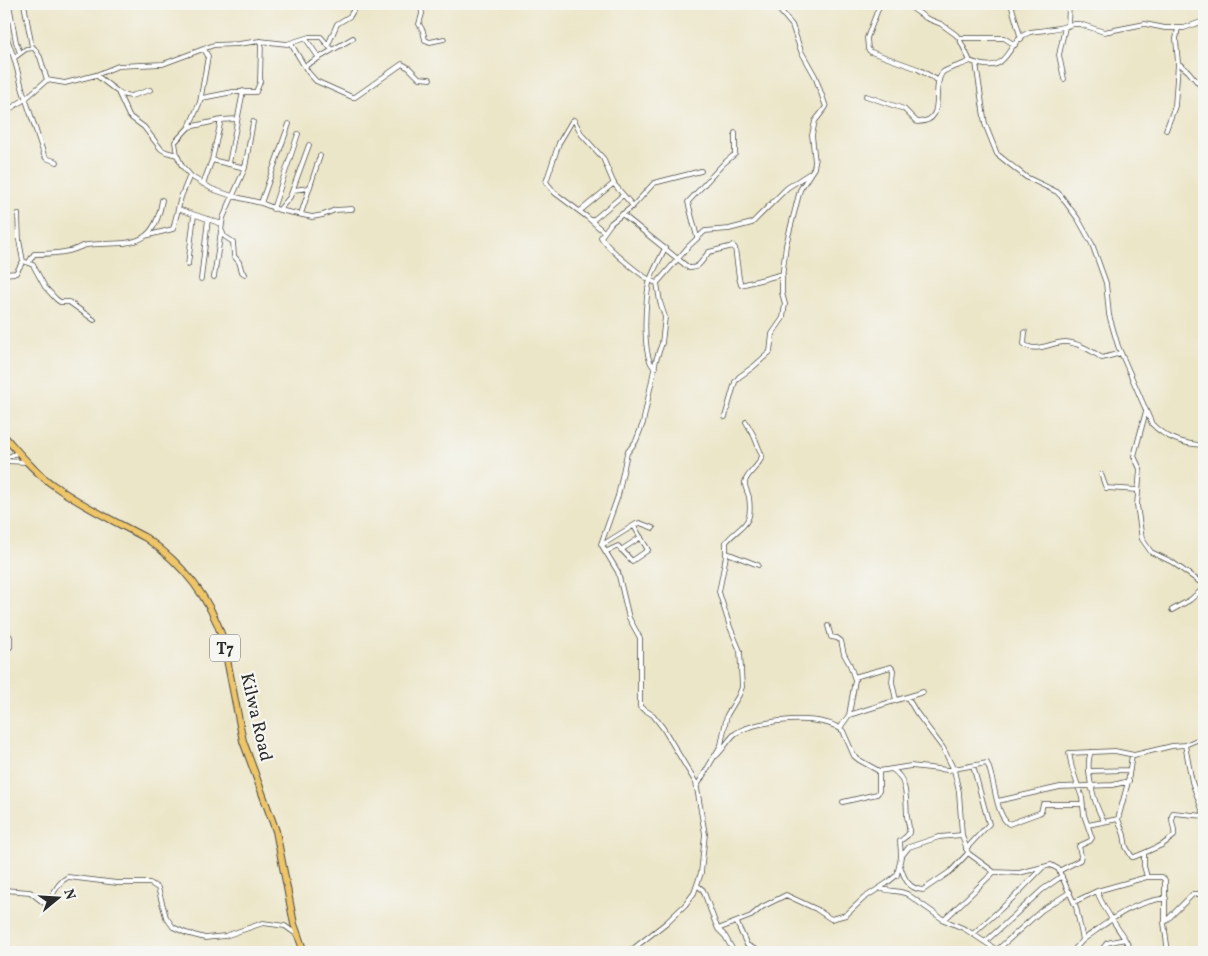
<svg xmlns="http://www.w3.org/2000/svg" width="1208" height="956" font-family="Vollkorn,serif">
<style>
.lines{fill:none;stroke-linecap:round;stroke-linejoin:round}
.minor-casing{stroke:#484743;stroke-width:5.5}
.highway-casing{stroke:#484743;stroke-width:8}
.minor{stroke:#fff;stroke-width:4}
.highway{stroke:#eec569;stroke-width:6}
.labels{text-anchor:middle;stroke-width:4.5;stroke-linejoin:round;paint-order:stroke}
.shield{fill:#f6f6f2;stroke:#686867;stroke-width:1}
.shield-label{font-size:16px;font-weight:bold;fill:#2b2b2b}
.street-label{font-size:18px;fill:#2b2b2b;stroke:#f6f6f2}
</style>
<rect width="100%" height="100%" fill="#f6f6f2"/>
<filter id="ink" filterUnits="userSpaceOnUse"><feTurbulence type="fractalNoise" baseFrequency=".02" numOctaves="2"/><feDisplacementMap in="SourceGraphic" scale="10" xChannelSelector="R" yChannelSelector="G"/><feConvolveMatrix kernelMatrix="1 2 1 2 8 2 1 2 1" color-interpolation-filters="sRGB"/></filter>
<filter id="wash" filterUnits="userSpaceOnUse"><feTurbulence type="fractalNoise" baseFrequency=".0096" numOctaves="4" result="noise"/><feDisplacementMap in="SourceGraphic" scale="20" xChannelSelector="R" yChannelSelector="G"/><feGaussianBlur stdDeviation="1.12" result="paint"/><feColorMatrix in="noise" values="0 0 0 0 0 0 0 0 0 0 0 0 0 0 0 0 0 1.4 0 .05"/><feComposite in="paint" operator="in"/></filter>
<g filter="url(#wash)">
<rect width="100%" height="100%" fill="#ece6c9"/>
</g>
<g filter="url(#ink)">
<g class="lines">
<defs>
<path id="minor" d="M9,4L16,42L20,53
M24,4L32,47
M421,4L422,14L419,24L423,31L425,40L430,42L444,39
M880,4L867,38L868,49L871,52L918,69L939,81
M906,4L926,18L941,24L955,34L959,38L970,61C1012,78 1003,42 1030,32C1035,31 1041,31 1046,30C1055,29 1064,27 1073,24H1080L1104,32L1145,24L1165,28H1184L1204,21
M1011,4L1021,39
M1068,26L1069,4
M1178,28L1176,39L1178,63L1188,71L1204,90
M4,30L14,58L23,91L44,155L46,158L57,162
M959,38H1004L1015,45
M306,39L319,58
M291,44L308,72L316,81L352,97H355L402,64L409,68L419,78L430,79
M328,45L337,24L350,16L357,4
M14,58L26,49L34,48L40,57L47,80
M976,63L985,124L997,154L1026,177L1057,192L1061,196L1078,219L1092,244L1106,283L1109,315L1118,346L1152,424C1165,438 1186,445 1204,445
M305,66L353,38
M96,75L118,92L129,116L144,127L161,149L166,152L177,155L182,166L192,177L212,189L232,196L261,203L279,210L312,217L323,215L335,210L352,209
M1064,79L1059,55L1065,27
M120,94L131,96L150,90
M866,96L904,109L917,122C948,122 930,90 942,73C946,68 964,65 970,61
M202,98L233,92H256L260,82L261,41
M4,113L25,99L47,80L65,83L96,75L118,66L163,64L214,45L238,44L260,41L287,44L309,37H321L332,50
M189,127L221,120L237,119
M1166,130L1175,106L1178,63
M177,155L175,142L189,127L200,102L208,56L204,49
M212,160L245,168
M229,163L243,91
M203,184L212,160L221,120
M293,190L309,188
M261,203L289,124
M178,209L222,224
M273,209L298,134
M279,210L290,197L309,145
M580,211L614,183
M301,214L320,156
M622,214L689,268C700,269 703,258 709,252L733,246L735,248L739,278L741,285L783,274
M592,221L623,195
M222,231L224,236L233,242L234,256L239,262L242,272L245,274
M604,232L587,217L555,193L546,182L559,143L572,121L574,120L582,135L603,158L614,184L633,206
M145,236L173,229L181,197L190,175
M697,237L688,202L723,164L735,154V133
M23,261L33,265L45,287L56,299L60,302H69L94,320
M29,262L34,254C45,254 57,254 69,251C75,250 81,246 87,245C127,241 154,252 162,200
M188,265L194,215
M4,274L16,273L23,261L19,240L18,214
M214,277L223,218L245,168L253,122
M201,279L208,219
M657,283C646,281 606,247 601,237L611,223L633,206L654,183L701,171
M1025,332L1024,344C1036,354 1053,341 1066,342C1079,343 1092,351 1102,358L1121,353
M655,368C641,359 645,296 650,280C654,269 660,259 665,248
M1146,411L1134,456L1140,469L1137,505L1142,539L1151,552L1172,562L1204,585
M725,417L735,382L739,377L753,367L770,352L772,334L783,318L785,304L782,293V278L786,245L800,190L814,168L815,162L812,135L815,121L826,107L815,76L801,51L792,25L774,4
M4,459L19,452
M4,461L26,462
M1101,474L1106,488L1138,490
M602,545L636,524L640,523L653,528
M621,550L641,537
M605,552L618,546L632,561L648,550L634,526
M727,553L758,565
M1172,610L1190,600L1204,588
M828,626L831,637L837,638L841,641L844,654L850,665L855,680L849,715L840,728
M4,629L10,637V647
M854,677L891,667L893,670L892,682L896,700
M907,697L916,712L943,748L954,770L959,792L962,835L968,853L994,872L1019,873L1051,865L1060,870
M849,715L923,692
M1185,745L1192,782L1204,815
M1091,752C1084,768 1095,807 1104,821
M1132,755L1128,782L1118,819L1124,835L1126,847L1132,857H1134L1144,853
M716,756C724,749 728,739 736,733C759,719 823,713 843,731L854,756L859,760L879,771L911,766L948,770L987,763C995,778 995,815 1009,824L1039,813L1041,812L1043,804H1083
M893,770C908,779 906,802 907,817C908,822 910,828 909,833C907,837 904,838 900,841L901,856
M1089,771L1130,770
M697,786L721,745L727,715L739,695L742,687L740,651L730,627L719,592L726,556V542C742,523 753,528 749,497C748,492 744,487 745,482C747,473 759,467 762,456L754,436L746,422
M998,801L1060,787L1113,785L1129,781
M843,802L877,794L879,791V771
M1088,825L1118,819
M966,849L989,824L973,766
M900,865C904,878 908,889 923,890L951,871L968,853
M698,886L703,890L715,922L718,929L725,936L734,952
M879,888C890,892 899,890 907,894L944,920L965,929L1000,952
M4,890L30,892L44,903L51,899C54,891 60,881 68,877L117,883H150L158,888L166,917L173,927L186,933L205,938L225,936L263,923L285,926L296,934
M1097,891C1104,912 1122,931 1132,952
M1074,902L1097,891L1147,877
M944,920L994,872
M1165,922V880L1162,877H1147L1144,866V853L1162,845L1174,836C1176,828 1169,820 1173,813L1204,816
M737,923L747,945L760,952
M718,929L751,916L762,907L786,895L816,909L831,919L846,915L864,898L887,883L897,875L901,857L909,847L939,837L962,835
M973,934L1015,896L1043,867
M1083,940C1111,920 1129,903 1166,898
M985,942L1042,890L1062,876
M997,950L1042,910L1070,892
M629,952L666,923L685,905L694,893L701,873L705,834L696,783L663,728L653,715L640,707V638L629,618L618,572L601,544L618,496L627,453L636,441L643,423L656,360L662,343L665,317L660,302L657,283L689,246L705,231L729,229L752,223L787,188L810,173
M782,952H783
M1072,952L1083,940L1076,907L1059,871L1080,860L1081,856L1079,846L1090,841L1092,838L1084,815L1082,798L1072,768L1069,753L1115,751L1134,755L1172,746L1185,745L1204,737
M1100,952L1107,943L1125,939
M1168,952L1164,923L1193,894H1204"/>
<path id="highway" d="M4,436C20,454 36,474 56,487C84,507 116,522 146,538C183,564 209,596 223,639L243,741L276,831L294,924L304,952"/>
</defs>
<!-- minor casing -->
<use href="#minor" class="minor-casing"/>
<!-- highway casing -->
<use href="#highway" class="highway-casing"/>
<!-- minor -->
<use href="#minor" class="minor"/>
<!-- highway -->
<use href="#highway" class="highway"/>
</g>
</g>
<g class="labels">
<!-- shield labels -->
<rect class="shield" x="210" y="634.5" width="30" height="27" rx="4"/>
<g class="shield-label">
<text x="225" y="654">T7</text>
</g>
<!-- street labels -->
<g class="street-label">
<text transform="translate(257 717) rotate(77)" y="6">Kilwa Road</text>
</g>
</g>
<!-- margin -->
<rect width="1208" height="956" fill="none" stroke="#f6f6f2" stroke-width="20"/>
<!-- north arrow -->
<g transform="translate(58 898) rotate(72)" stroke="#f6f6f2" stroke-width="4" paint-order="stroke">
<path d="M0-4L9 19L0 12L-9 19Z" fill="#2b2b2b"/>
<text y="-8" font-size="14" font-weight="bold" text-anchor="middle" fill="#2b2b2b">N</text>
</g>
</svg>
